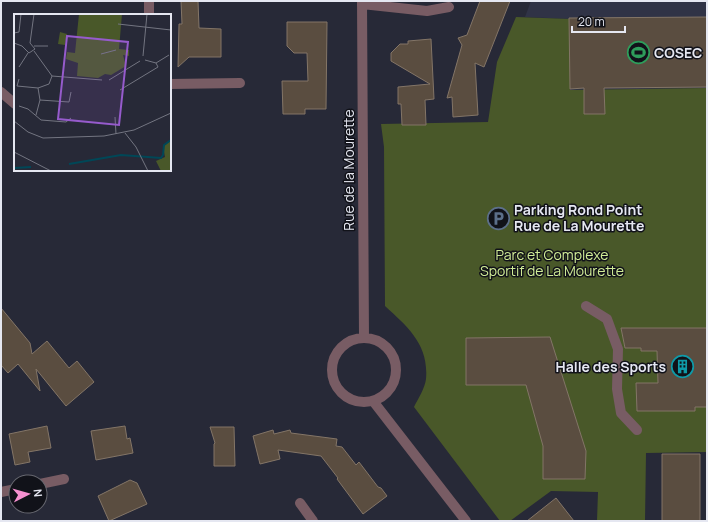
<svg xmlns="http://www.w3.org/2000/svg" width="708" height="522" font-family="Manrope,sans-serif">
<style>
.built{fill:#303346}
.green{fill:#495829}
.building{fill:#5a4d40;stroke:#837567}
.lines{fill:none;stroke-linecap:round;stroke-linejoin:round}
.minor{stroke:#785c64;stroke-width:10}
.labels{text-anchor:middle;stroke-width:3;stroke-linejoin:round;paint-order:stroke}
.poi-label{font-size:14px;font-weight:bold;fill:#e5e7f1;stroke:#111219;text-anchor:start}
.street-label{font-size:14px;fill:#e5e7f1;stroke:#111219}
.park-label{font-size:14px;fill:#d1ed97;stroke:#111219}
.inset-river{fill:none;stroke:#004757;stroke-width:2}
.inset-road{fill:none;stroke:#737581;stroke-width:1}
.view{fill:#965bcc;fill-opacity:0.15;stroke:#965bcc;stroke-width:2}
.inset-edge{fill:none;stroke:#e5e7f1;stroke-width:2}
</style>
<rect width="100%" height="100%" fill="#272937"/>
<!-- built -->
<path class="built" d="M531,1H707V88L570,90L571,19L525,17Z"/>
<!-- green -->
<path class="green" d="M516,17L571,19L570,90L707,88V452L646,453L645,521H597L598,492L551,491L510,521H500L414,407C418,399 425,388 426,379C429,345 408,327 385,306L384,147L381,124L488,122L497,62Z"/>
<!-- building -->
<path class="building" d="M181,1H198L199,28L221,29V57H189L178,67L179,24H182Z
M480,1H510L484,67L475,63L478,115L453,117L452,97L447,98L462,45L458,38L467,35Z
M707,17V87L604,88L605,114H584V88L570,89L569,18Z
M287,22H327L326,109H305V114H283L282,81H308L307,53H294L287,46Z
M431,39L434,99L425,100L426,125H402L401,104H398V87L430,84L391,61V53L400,44H408V41Z
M1,308L30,343L32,354L47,341L69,368L77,361L94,382L66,406L36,369L40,391L18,364L8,373L1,365Z
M621,328H707V407H695V411H637L636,383H658L657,351H641V348H625Z
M550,337L586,451L585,479H543V446L526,385H466V338Z
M47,426L51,448L28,452L30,462L15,465L9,434Z
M125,426L127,439L130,438L133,453L96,460L91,431Z
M210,427H234L235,466H214V444L215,443Z
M273,430L274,434L290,430L291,433L337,439L336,446L342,447L356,465L359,462L378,487L381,488L387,496L363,514L337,479L338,478L321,456L278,450L280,459L260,464L253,436Z
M662,454H700V521H662Z
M130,480L137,483L147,504L109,521L98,496Z
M556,498L574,521H527Z"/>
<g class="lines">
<!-- minor -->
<path class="minor" d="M149,1V15
M362,1L364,338
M362,4L427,11L449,7
M170,84L240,83
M1,92L15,104
M586,306L607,319L618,349L617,389L621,413L637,430
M332 370a32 32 0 1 1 64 0a32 32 0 1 1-64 0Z
M373,401L466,521
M40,484L64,479
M1,492L16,489
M300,503L313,521"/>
</g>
<!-- icons -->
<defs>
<symbol id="stadium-ring" viewBox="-11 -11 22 22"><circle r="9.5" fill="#111219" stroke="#2e9e5b" stroke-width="1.5"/><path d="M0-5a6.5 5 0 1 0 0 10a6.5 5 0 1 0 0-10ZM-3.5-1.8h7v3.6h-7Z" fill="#2e9e5b"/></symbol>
<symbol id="parking-ring" viewBox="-11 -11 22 22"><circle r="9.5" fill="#111219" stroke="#5c6f8a" stroke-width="1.5"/><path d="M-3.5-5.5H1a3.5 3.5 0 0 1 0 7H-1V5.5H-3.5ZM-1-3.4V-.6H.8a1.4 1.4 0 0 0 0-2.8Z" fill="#5c6f8a"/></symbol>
<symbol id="building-ring" viewBox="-11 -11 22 22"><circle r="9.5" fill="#111219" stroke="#0f9aa8" stroke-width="1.5"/><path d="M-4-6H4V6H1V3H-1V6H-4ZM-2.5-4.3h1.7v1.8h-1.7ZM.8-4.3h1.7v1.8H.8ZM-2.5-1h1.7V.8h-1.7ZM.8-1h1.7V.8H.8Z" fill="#0f9aa8"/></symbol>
</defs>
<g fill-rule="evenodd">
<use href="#stadium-ring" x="626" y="40" width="25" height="25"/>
<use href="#parking-ring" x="486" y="206" width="25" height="25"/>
<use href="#building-ring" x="670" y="354" width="25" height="25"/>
</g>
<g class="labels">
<!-- poi labels -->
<g class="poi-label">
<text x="654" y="58">COSEC</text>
<text x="514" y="215">Parking Rond Point<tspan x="514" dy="16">Rue de La Mourette</tspan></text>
<text x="666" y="372" text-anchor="end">Halle des Sports</text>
</g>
<!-- street labels -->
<g class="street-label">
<text transform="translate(349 170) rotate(-90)" y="5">Rue de la Mourette</text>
</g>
<!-- park labels -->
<g class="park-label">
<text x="552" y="260">Parc et Complexe<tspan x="552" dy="16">Sportif de La Mourette</tspan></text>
</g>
</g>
<!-- overview -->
<g transform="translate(14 14)">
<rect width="157" height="157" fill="#272937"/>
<path d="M65,0H108L105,35L115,36V42L109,41L112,52L97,61L91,60L84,64L63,62L64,49L52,45L53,38L61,39ZM46,18L53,20L51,31L44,30ZM157,126V156L147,157L142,147L151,143L149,133Z" fill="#495829"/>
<path class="inset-river" d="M55,150L107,141L147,144L149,141L150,131L157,126M0,154L17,153"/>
<path class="inset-road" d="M104,10L157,16M0,19L5,18L7,0M0,29L8,32L15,39L21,35L16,29M16,29L20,0M20,32H34M20,37L38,62L88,66M87,40L102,36M129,42L133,0M142,49L155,41M5,53L14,39M5,65L3,72L24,74L35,70L38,62M95,66L126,47M106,76L144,53L142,49L131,46M26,86L55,88L57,78M5,92L14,95L27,106L52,108L57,104M22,101L26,86L24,74M101,103L102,120M0,107L14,118L29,124L90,122L120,116L157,99M111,119L122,133L134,157M0,138L37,157"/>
<path class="view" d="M53,22L114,28L105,111L44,105Z"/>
<rect width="157" height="157" class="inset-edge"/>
</g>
<!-- border -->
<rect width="708" height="522" fill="none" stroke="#e5e7f1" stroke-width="4"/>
<!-- north arrow -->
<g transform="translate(28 494) rotate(84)"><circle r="19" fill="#111219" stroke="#66676f"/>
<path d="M0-3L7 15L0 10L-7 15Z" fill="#f690d0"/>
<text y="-6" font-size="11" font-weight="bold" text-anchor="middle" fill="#e5e7f1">N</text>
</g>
<!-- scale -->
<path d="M572 26v6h53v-6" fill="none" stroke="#e5e7f1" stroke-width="2"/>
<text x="578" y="26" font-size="12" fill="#e5e7f1" stroke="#111219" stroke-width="3" paint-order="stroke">20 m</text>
</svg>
